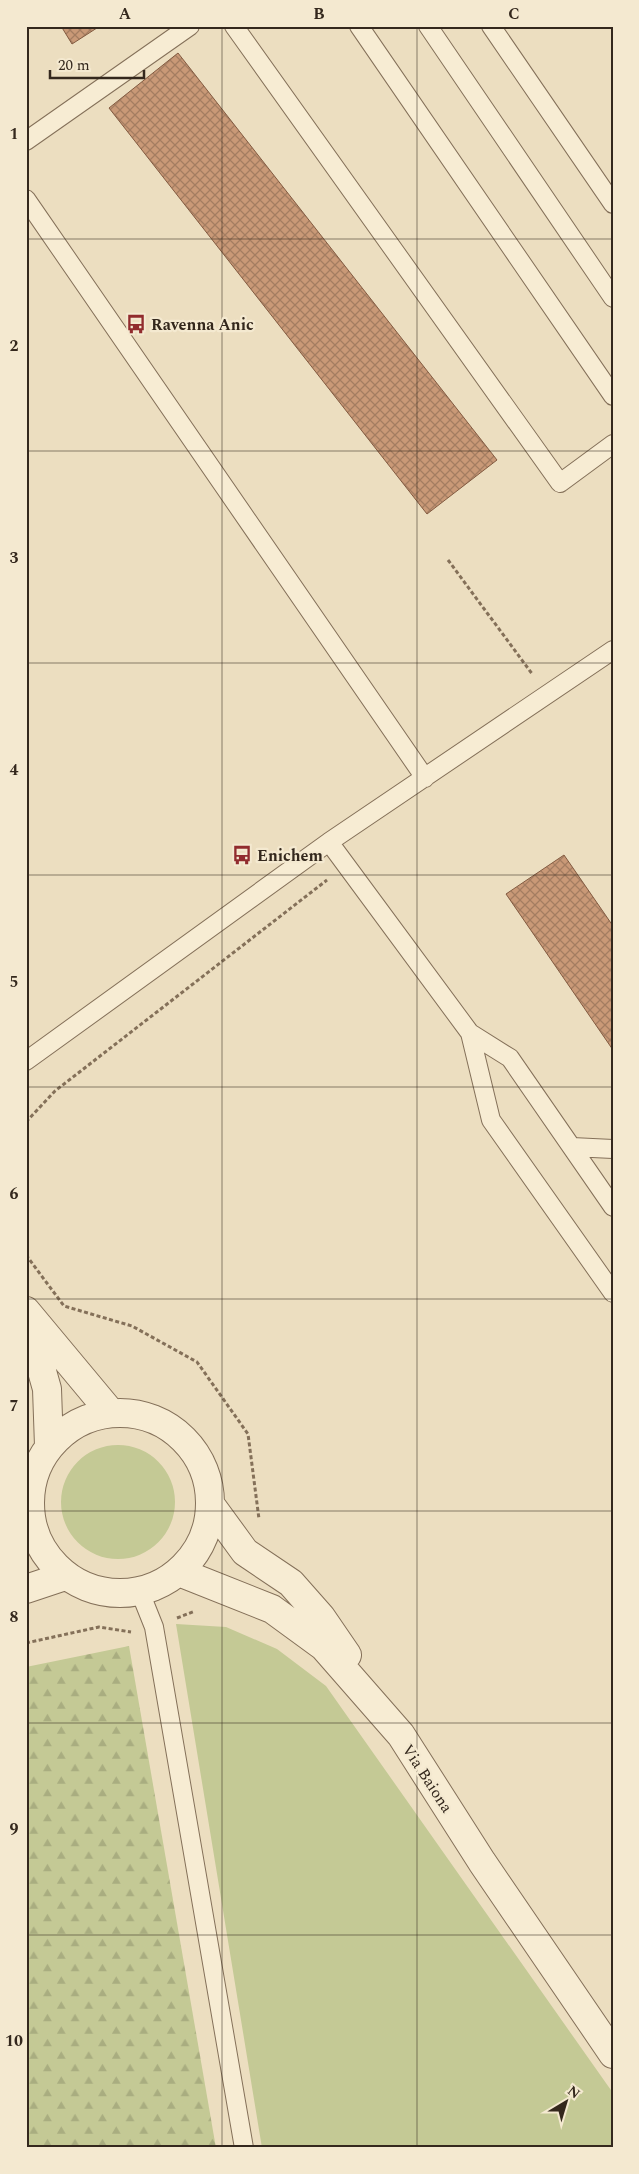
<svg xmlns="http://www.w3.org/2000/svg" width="639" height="2174" font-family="Spectral,serif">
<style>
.green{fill:#c4c995}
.forest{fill:url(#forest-firs)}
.building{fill:url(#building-cross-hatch);stroke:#825a40}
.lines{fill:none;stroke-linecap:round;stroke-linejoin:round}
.service-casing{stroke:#847059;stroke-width:20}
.minor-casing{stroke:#847059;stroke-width:30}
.path{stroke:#847059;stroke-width:3;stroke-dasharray:4 2.5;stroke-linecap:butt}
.service{stroke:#f7ecd3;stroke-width:18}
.minor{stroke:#f7ecd3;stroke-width:28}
.grid{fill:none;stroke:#34281d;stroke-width:1;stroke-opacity:0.55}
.labels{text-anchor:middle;stroke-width:4.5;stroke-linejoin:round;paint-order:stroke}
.poi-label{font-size:16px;font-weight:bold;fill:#34281d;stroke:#f4e9d0;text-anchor:start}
.street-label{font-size:16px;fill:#34281d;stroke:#f4e9d0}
.neatline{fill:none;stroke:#34281d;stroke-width:2}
.grid-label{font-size:16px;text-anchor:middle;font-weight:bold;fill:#34281d}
</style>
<defs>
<pattern id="forest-firs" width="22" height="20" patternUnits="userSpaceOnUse" patternTransform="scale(1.25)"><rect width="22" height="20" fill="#c4c995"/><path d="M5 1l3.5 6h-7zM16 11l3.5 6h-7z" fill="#a9ad80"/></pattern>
<pattern id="building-cross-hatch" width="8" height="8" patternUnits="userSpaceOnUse" patternTransform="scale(1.25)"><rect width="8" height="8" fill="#c99977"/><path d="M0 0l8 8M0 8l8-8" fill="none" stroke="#a47d61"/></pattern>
</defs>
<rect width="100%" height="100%" fill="#ecdec0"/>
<!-- green -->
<path class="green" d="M61 1502a57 57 0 1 1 114 0a57 57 0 1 1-114 0Z
M176,1624L226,1627L277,1649L326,1686L613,2093V2148H262Z"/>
<!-- forest -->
<path class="forest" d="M129,1646L216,2148H26V1667Z"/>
<!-- building -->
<path class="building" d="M61,26H100L72,44Z
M178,53L497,460L427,514L109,108Z
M564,855L613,926V1050L506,894Z"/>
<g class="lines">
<defs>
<path id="service" d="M234,26L560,483L613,444
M359,26L613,396
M428,26L613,298
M491,26L613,204
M26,141L190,26
M26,199L425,778
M329,842L470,1033L510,1058L613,1207
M470,1033L491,1120L613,1293
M26,1061L329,842L613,650
M572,1147L613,1149
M140,1592L154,1627L244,2148"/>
<path id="minor" d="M26,1311L111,1413
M27,1318L47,1389L49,1446
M30 1503a90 90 0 1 1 180 0a90 90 0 1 1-180 0Z
M210,1504L245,1552L291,1583L321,1617L347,1655
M179,1572L272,1609L324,1647L401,1735L482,1862L613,2054
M26,1589L65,1576"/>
</defs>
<!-- service casing -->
<use href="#service" class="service-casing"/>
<!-- minor casing -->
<use href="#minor" class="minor-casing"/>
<!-- path -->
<path class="path" d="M448,560L533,675
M26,1122L55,1091L327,880
M26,1255L64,1306L132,1326L197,1362L248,1434L259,1519
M177,1618L195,1611
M26,1643L99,1627L131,1632"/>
<!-- service -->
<use href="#service" class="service"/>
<!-- minor -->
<use href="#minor" class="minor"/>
</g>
<!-- grid -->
<path class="grid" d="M222,26V2148M417,26V2148M26,239H613M26,451H613M26,663H613M26,875H613M26,1087H613M26,1299H613M26,1511H613M26,1723H613M26,1935H613"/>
<!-- icons -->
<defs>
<symbol id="bus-bare" viewBox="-9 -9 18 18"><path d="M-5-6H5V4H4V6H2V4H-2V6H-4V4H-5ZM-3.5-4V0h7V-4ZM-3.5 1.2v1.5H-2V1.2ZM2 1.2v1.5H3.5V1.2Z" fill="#912b2d" stroke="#f4e9d0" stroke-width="2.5" paint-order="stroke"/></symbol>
</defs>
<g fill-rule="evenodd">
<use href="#bus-bare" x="122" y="310" width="28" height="28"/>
<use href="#bus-bare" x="228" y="841" width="28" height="28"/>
</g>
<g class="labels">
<!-- poi labels -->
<g class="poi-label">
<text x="151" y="330">Ravenna Anic</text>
<text x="257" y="861">Enichem</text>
</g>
<!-- street labels -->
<g class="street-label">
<text transform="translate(428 1778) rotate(57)" y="6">Via Baiona</text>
</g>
</g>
<!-- border -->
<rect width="639" height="2174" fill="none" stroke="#f4e9d0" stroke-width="55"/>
<!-- north arrow -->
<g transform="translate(566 2102) rotate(38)" stroke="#f4e9d0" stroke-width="4" paint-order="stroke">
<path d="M0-4L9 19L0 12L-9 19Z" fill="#34281d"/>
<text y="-8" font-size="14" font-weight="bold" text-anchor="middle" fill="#34281d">N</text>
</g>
<!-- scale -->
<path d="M50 70v8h94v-8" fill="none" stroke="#34281d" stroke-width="2.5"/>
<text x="58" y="70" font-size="15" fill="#34281d" stroke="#f4e9d0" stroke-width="4" paint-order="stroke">20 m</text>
<rect x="28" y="28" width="584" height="2118" class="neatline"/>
<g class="grid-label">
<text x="125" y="19">A</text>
<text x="319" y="19">B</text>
<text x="514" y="19">C</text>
<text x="14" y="139">1</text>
<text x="14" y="351">2</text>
<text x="14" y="563">3</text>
<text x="14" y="775">4</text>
<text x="14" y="987">5</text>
<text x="14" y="1199">6</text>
<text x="14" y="1411">7</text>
<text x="14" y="1622">8</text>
<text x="14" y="1834">9</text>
<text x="14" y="2046">10</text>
</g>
</svg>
